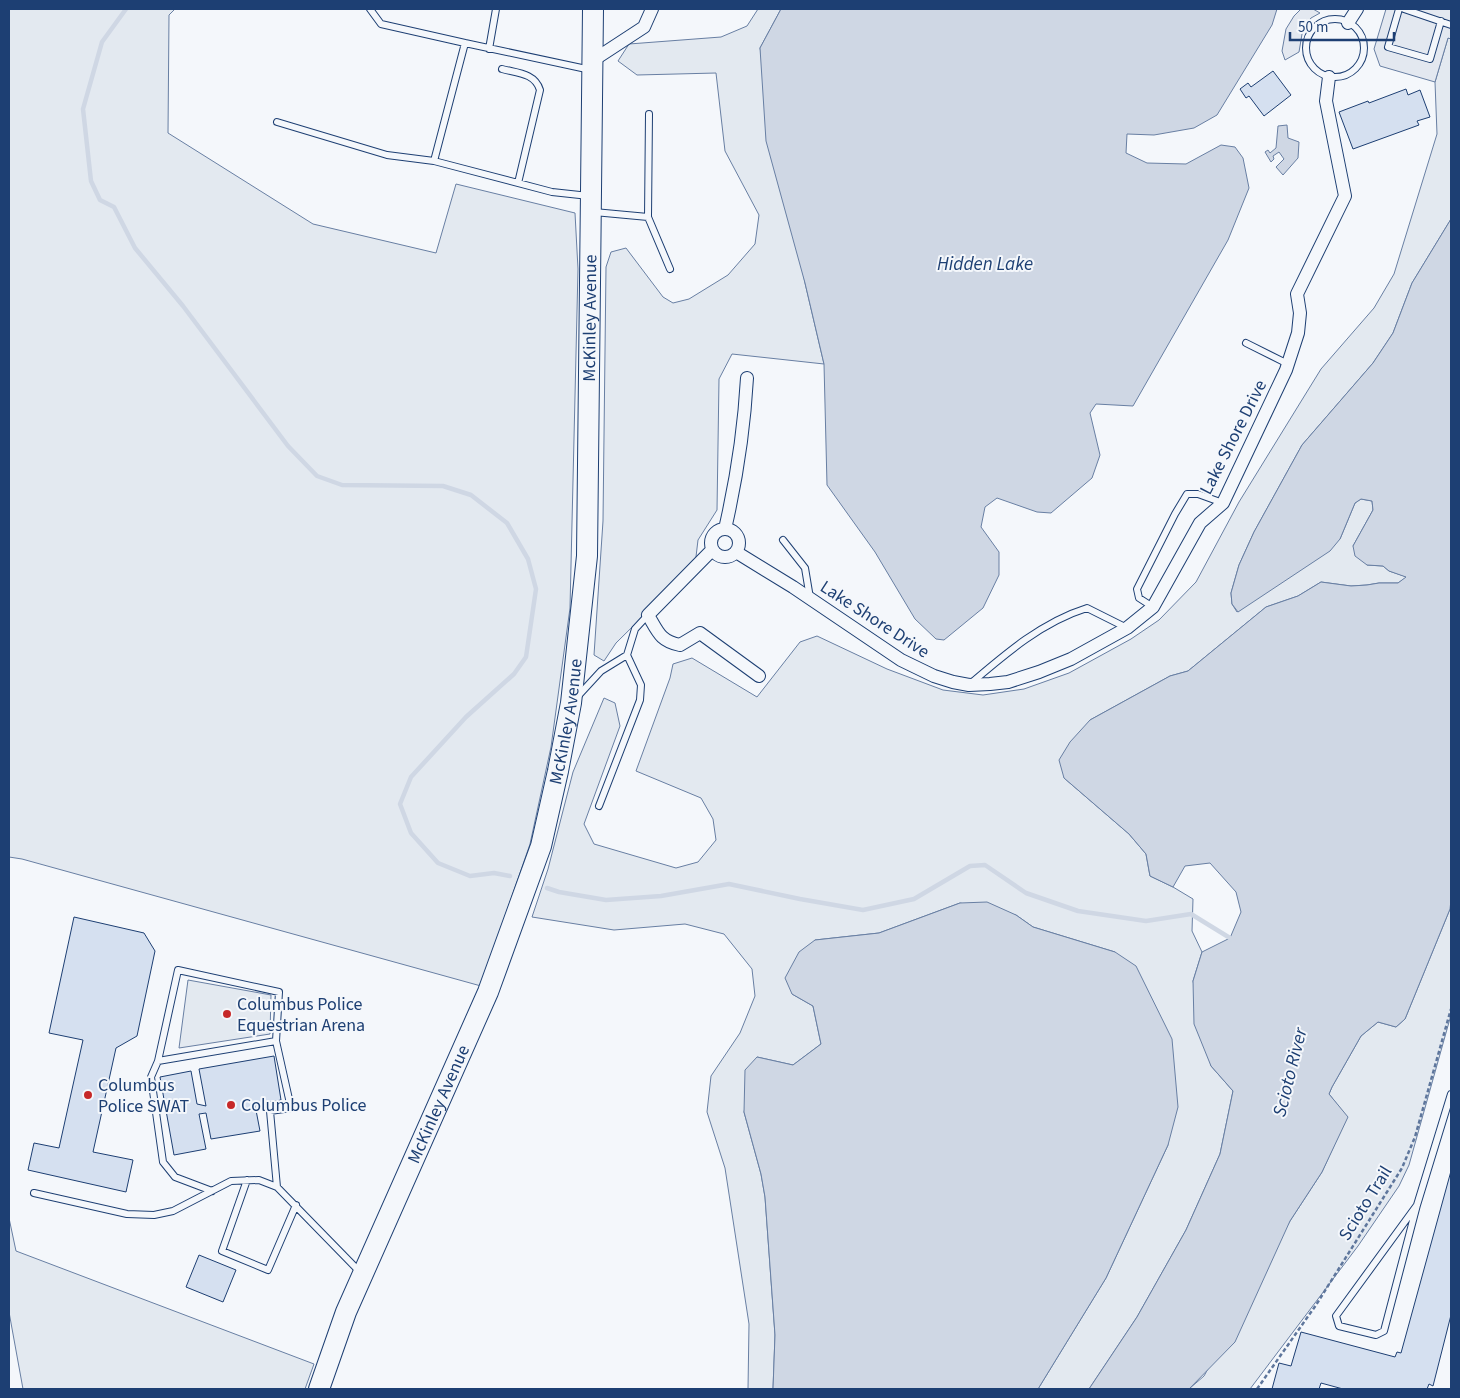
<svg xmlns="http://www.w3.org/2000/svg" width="1460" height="1398" font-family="'Source Sans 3',sans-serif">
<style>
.green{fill:#e3e9f0;stroke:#687fa3}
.parking{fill:#e3e8f0;stroke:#687fa3}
.water{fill:#cfd7e4;stroke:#687fa3}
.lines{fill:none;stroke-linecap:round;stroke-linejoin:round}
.stream{stroke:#cfd7e4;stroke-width:4.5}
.building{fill:#d5e0f0;stroke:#1d3f73}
.lane-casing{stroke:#1d3f73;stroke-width:8}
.street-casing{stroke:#1d3f73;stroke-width:14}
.primary-casing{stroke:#1d3f73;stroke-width:22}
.path{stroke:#5e769c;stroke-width:2.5;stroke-dasharray:4 2.5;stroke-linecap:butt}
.lane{stroke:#f4f7fb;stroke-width:6}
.street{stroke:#f4f7fb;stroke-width:12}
.primary{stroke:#f4f7fb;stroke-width:20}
.poi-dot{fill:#c62828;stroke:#f4f7fb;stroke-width:2}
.labels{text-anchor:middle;stroke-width:4;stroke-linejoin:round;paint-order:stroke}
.street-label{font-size:18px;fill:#1d3f73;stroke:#f4f7fb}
.poi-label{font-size:18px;fill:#1d3f73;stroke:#f4f7fb;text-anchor:start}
.water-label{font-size:19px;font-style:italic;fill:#1d3f73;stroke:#f4f7fb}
</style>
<rect width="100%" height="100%" fill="#f4f7fb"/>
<!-- green -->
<path class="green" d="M9,9H175L169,15L168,133L313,224L436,253L456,184L575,213L578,269L570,608L551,747L530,844L481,986L22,859L9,857Z
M758,9H781L760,48L805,283L824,364L732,354L719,379L717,510L698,540L695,565L616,643L604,661L594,655L603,521L606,267L611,252L626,248L663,297L673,303L689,299L728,275L755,244L759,215L725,151L716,73L637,75L618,61L629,44L721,37L747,26Z
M1448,38L1451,39V219L1412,283L1393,333L1373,363L1302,445L1254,532L1239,565L1231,593L1232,604L1237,612L1340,539L1355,503L1361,499L1372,501L1373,510L1353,546L1367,565L1383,566L1389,571L1407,577L1398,583H1379L1367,585L1351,586L1321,582L1298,596L1266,607L1188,671L1170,676L1090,720L1064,778L1129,834L1146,854L1150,876L1173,887L1193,899L1192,931L1202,952L1193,981L1211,1066L1233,1091L1220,1154L1186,1230L1137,1317L1089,1389H1038L1106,1278L1168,1145L1115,952L1033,927L1016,915L960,903L879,933L815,940L792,994L813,1006L821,1044L793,1065L757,1057L744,1112L761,1174L765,1197L775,1335L773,1389H748L749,1324L725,1168L707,1112L711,1076L740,1033L755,996L752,969L724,934L685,924L614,930L532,917L548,869L573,772L604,698L615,703L620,726L584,824L594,844L676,868L698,862L716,840L713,819L701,798L636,771L670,678L673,664L692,658L757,697L800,642L817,636L887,669L943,690L983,695L1024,689L1069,673L1131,639L1159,620L1196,582L1239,502L1321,369L1374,308L1394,274L1437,134L1435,82Z
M1451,900V1015L1409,1165L1399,1186L1358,1246L1250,1389H1189L1204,1376L1290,1221L1322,1172L1347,1117L1329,1094L1332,1087L1361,1036L1378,1022L1396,1027L1405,1019L1450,909Z
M188,980L271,995L270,1034L179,1048Z
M9,1218L16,1251L314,1364L305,1389H23L9,1312Z"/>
<!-- parking -->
<path class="parking" d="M1301,9H1313L1320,13L1311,18L1303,28L1299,52L1285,60L1282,51L1286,29L1294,16Z
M1386,9H1451V39L1448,38L1435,82L1380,66L1374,49Z"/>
<!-- water -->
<path class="water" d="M781,9H1277L1272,25L1217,115L1194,128L1154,135L1127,134L1126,153L1147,163L1186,164L1221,145L1235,147L1243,158L1249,188L1228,240L1133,406L1096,404L1090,413L1100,455L1092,478L1051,513L1037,512L997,498L985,507L981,527L999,552V575L983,608L944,640L936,639L915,619L875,552L827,485L824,364L805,283L766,141L760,48Z
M1287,125L1288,138L1299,142L1298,158L1283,175L1276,167L1284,159L1279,152L1273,156L1274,159L1271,162L1265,152L1268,150L1270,153L1276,148L1278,126Z
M1451,219V900L1450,909L1405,1019L1396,1027L1378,1022L1361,1036L1332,1087L1329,1094L1348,1117L1322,1172L1290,1221L1235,1342L1189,1389H1089L1137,1317L1186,1230L1220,1154L1233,1091L1211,1066L1194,1024L1193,981L1202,952L1230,938L1241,912L1236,892L1210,863L1185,866L1173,887L1150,876L1146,854L1129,834L1064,778L1059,760L1070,742L1090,720L1170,676L1188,671L1266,607L1298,596L1321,582L1351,586L1367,585L1379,583H1398L1406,577L1389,571L1383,566L1367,565L1355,556L1353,546L1373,510L1372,501L1361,499L1355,503L1340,539L1330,551L1238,612L1232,604L1231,593L1239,565L1254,532L1302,445L1373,363L1393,333L1412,283Z
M987,902L1016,915L1033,927L1115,952L1136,966L1172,1039L1178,1107L1168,1145L1106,1278L1038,1389H773L775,1335L765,1197L761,1174L744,1112L745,1070L757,1057L793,1065L821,1044L813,1006L792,994L785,978L799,952L815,940L879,933L960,903Z"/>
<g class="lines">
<!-- stream -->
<path class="stream" d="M126,9L102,42L83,109L91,181L100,200L114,207L135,248L183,306L288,446L317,476L342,485L443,486L471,495L507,523L528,559L536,589L526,657L514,674L466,717L411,777L400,804L411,833L438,863L470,876L494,873L510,876
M547,888L559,892L606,900L661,896L729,884L800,899L863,910L914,899L970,866L985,865L1026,893L1078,911L1146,921L1191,914L1230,938L1234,942"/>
</g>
<!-- building -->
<path class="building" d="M1273,71L1291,95L1264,116L1249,96L1246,98L1240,89L1248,83L1251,87Z
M1406,89L1408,95L1420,90L1430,117L1417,121L1419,125L1353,149L1339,112L1368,101L1369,103Z
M74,917L144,933L155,951L137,1036L116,1048L93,1152L133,1160L126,1192L28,1170L34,1143L59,1148L83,1040L49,1033Z
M274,1056L281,1100L255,1105L260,1131L211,1139L206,1113L199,1114L206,1149L174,1155L160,1077L191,1071L197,1104L206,1106L199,1069Z
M1451,1171V1315L1433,1386L1429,1384L1427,1389H1343L1321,1383L1319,1389H1272L1279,1363L1291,1366L1301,1332L1395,1357L1397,1352L1401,1353Z
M199,1255L236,1270L223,1302L186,1287Z"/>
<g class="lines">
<defs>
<path id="lane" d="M370,9L381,24L465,43
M1399,9L1388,47L1430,59L1441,21
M1404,9L1451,25
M1306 48a29 29 0 1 1 58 0a29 29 0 1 1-58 0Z
M489,49L496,9
M502,69C517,73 535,73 540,90L518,183
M277,122L387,155L434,161
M589,196L552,192L434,161L465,43L591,70
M594,212L648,217L649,114
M648,217L670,269
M1246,343L1288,364
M783,540L805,568L810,598
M1153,607L1139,598L1137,589L1175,514L1187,494H1198L1223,503
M970,684C1005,654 1042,622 1087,608L1127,628
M578,696L601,671L627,655L635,629L648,615
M599,806L640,700L641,685L627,655
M158,1061L178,970L279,992L276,1041
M247,1180L222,1251L268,1270L296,1205
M212,1191L175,1177L163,1162L151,1077L158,1061L276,1041L291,1108L270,1111L277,1187
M34,1193L127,1214L154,1215L173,1211L231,1181L259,1180L277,1187L360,1272
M1417,1205L1336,1316L1339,1326L1376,1335L1384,1331L1417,1205L1451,1094"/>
<path id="street" d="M1348,23L1357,9
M592,61L644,27L652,9
M711 543a14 14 0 1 1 28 0a14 14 0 1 1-28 0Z
M725,529C737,477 744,432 747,378
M712,550L648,615C658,632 660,641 680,645L700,633L759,676
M736,552L793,587L901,660L934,676L953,682L969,685L990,684L1008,682L1039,672L1071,659L1127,628L1153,607L1200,523L1223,503L1286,370L1298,333L1300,313L1297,294L1345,196L1326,101L1329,77"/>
<g id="primary">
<path id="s1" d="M319,1389L346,1312L488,992L541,846L558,771L571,703L587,556L593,9"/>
</g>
</defs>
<!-- lane casing -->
<use href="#lane" class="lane-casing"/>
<!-- street casing -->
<use href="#street" class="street-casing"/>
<!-- primary casing -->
<use href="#primary" class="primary-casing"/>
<!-- path -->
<path class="path" d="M1257,1389L1316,1305L1402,1168L1415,1137L1451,1009"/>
<!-- lane -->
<use href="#lane" class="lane"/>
<!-- street -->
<use href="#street" class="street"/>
<!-- primary -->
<use href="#primary" class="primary"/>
</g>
<!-- markers -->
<g class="poi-dot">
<circle cx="227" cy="1014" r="5"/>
<circle cx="88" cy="1095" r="5"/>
<circle cx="231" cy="1105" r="5"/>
</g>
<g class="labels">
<!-- street labels -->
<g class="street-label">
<text dy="6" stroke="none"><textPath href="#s1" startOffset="1119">McKinley Avenue</textPath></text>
<text transform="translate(1233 437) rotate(-63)" y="6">Lake Shore Drive</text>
<text transform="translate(875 619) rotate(33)" y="6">Lake Shore Drive</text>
<text dy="6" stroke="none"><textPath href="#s1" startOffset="714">McKinley Avenue</textPath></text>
<text dy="6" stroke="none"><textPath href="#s1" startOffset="309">McKinley Avenue</textPath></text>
<text transform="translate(1365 1203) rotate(-58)" y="6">Scioto Trail</text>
</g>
<!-- poi labels -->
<g class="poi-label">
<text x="237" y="1010">Columbus Police<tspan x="237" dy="21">Equestrian Arena</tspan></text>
<text x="98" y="1091">Columbus<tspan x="98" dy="21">Police SWAT</tspan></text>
<text x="241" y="1111">Columbus Police</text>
</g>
<!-- water labels -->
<g class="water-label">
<text x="985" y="270">Hidden Lake</text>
<text transform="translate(1289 1072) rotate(-76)" y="7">Scioto River</text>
</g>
</g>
<!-- border -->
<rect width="1460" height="1398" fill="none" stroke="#1d3f73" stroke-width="20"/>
<!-- scale -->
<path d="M1290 32v8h104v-8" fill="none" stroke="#1d3f73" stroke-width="2.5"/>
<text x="1298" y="32" font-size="15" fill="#1d3f73" stroke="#f4f7fb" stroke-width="4" paint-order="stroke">50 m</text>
</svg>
